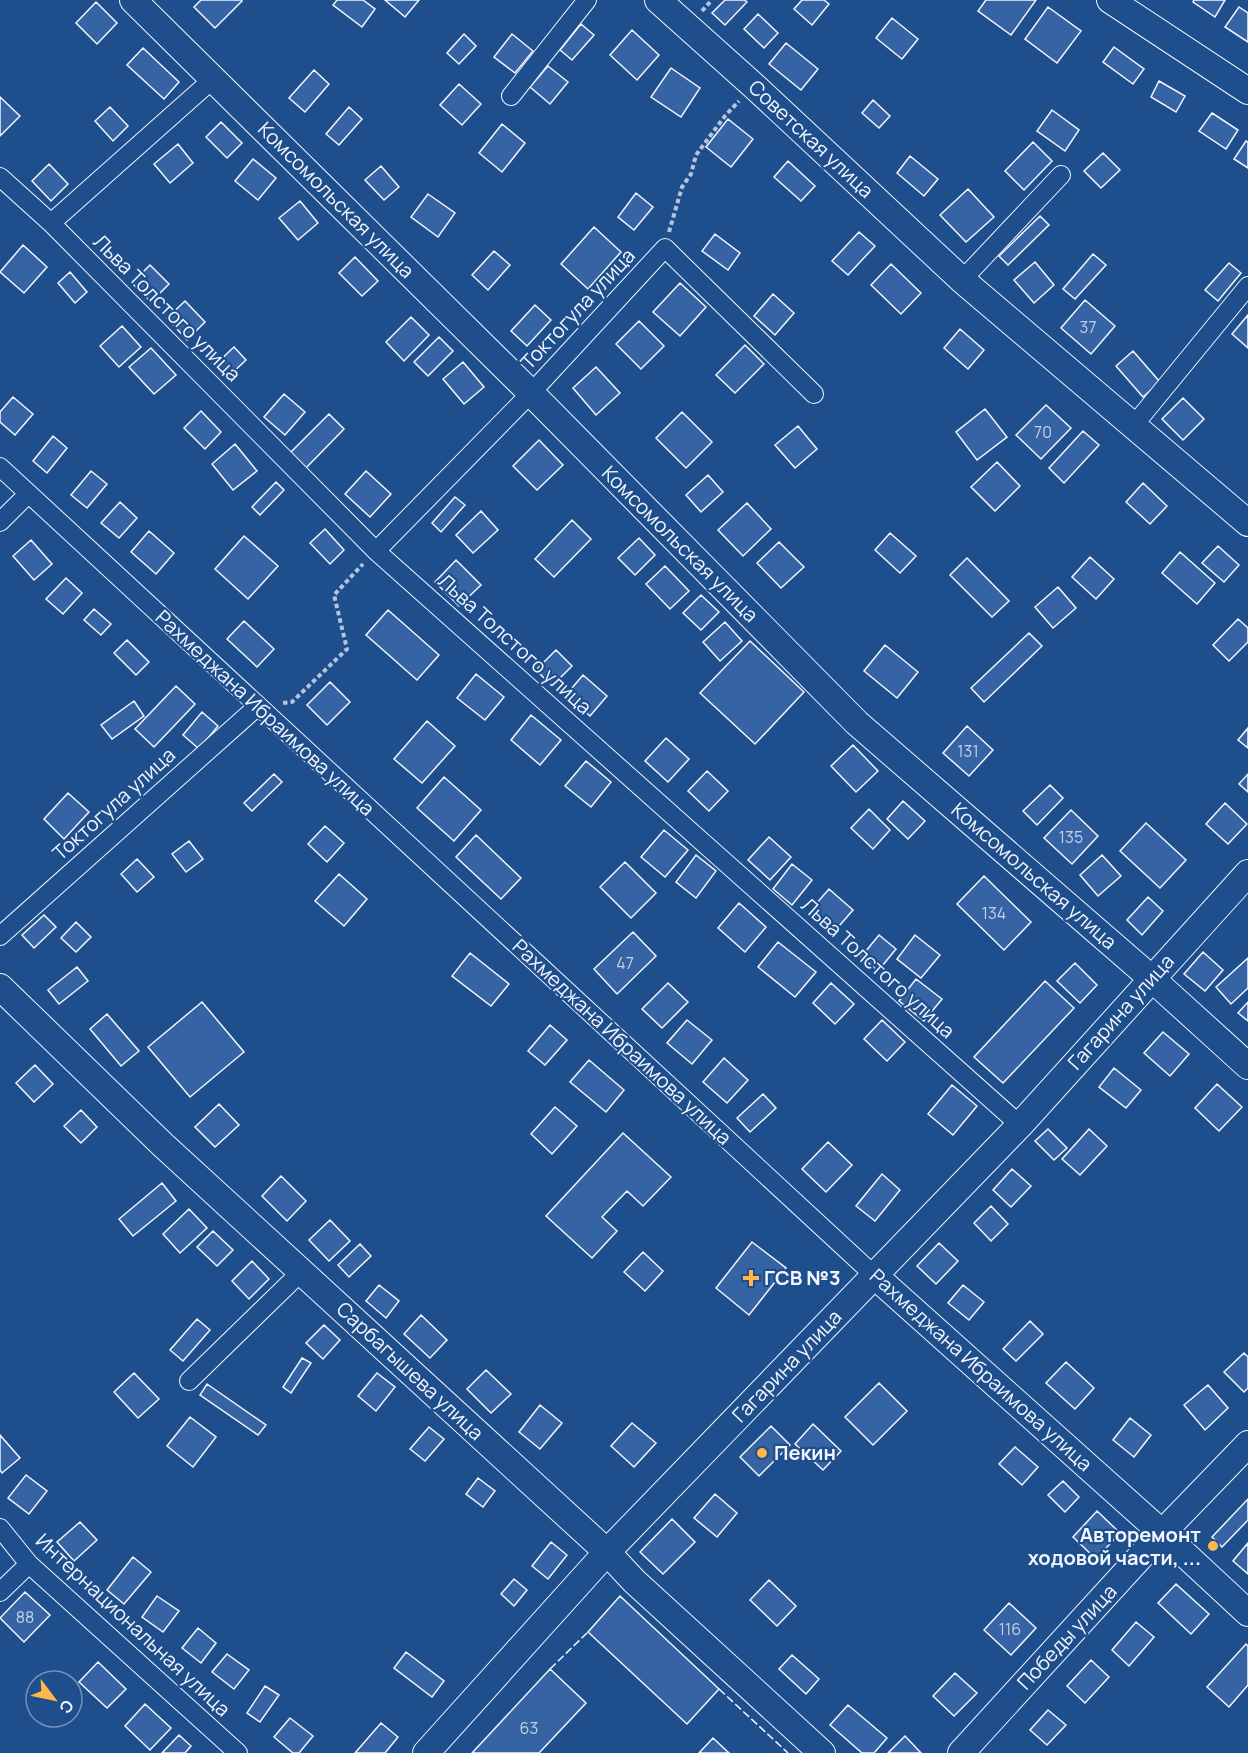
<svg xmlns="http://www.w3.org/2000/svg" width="1248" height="1753" font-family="Manrope,sans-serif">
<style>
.building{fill:#3563a3;stroke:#f2f6ff;stroke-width:1.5}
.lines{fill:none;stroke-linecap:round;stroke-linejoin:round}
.street-casing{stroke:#f2f6ff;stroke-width:20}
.secondary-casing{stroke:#f2f6ff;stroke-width:28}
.path{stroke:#b3c4dc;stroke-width:4;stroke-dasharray:4.5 3;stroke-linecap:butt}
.street{stroke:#1f4e8c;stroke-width:18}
.secondary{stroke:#1f4e8c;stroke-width:26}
.fence{stroke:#f2f6ff;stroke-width:1.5;stroke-dasharray:8 3;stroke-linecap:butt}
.poi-dot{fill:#ffb74d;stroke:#1f4e8c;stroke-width:2}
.labels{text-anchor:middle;stroke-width:4.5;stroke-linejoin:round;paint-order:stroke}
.number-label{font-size:16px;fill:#c3d1e8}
.street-label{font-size:20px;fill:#f2f6ff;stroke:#1f4e8c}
.poi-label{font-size:20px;font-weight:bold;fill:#f2f6ff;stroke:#1f4e8c;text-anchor:start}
</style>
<rect width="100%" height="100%" fill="#1f4e8c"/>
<!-- building -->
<path class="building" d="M201,0H241L242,1L215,28L194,7Z
M337,0H363L375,9L362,27L333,5Z
M385,0H419L405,17Z
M725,0H744L747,2L725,25L712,13Z
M802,0H824L829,4L812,25L794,9Z
M986,0H1036L1011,35L978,11Z
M1194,0H1225L1215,17L1193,2Z
M96,2L117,23L97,44L76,23Z
M1048,7L1081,31L1057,63L1025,39Z
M1239,7L1248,13V42L1225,27Z
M758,14L778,33L764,48L744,29Z
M892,18L918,39L902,59L876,38Z
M581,24L594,35L572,60L560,50Z
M632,30L659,55L637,80L610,55Z
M464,34L476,46L459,64L447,53Z
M512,34L533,51L515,73L494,57Z
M786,43L818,69L801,90L769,64Z
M1114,47L1144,69L1133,84L1103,62Z
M143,48L179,82L164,99L127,65Z
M548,66L568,82L550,104L530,87Z
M671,68L700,88L681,117L651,97Z
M314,70L329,84L305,112L289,98Z
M1159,81L1185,96L1176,112L1151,97Z
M459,84L481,104L462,125L440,105Z
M0,97L20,116L0,136Z
M873,100L890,116L879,128L862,113Z
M110,107L128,126L113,141L95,121Z
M349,107L362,119L339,145L326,134Z
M1052,110L1079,130L1065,151L1037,131Z
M1212,113L1238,130L1226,149L1199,131Z
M728,119L753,139L731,167L706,147Z
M221,122L242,143L227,158L206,137Z
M502,124L525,143L502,172L479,153Z
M1246,141L1248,142V168L1234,159Z
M1033,142L1052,161L1024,190L1005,171Z
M178,144L193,163L170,183L154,164Z
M1103,153L1120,170L1101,188L1084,171Z
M910,156L938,179L924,196L897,173Z
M253,159L276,178L258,200L235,181Z
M788,161L815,186L801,201L774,177Z
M49,164L68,184L51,201L32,181Z
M381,166L399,187L384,200L365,180Z
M968,189L994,217L966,242L940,215Z
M636,193L653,207L634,230L618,217Z
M428,194L455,213L438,237L411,217Z
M300,201L318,223L298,240L279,218Z
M1040,216L1049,225L1008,265L999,256Z
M594,227L621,252L588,289L561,264Z
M859,232L875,246L848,275L832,261Z
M715,234L740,253L728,270L702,251Z
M23,245L47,267L24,293L0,272Z
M494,251L510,265L488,290L472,275Z
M1093,254L1106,265L1075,299L1063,289Z
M355,257L378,281L362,296L339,273Z
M1035,262L1054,285L1034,303L1014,280Z
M1229,263L1241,273L1218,301L1205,290Z
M891,264L921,293L901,314L871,285Z
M150,265L169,284L151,302L132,283Z
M70,272L87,292L75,303L58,283Z
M680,283L706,307L680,336L653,312Z
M773,294L794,313L775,335L754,316Z
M1085,300L1115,326L1091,354L1061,328Z
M185,301L205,322L187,340L167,318Z
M535,305L551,320L527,346L511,331Z
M1248,315V348L1232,334Z
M411,317L429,335L404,361L386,342Z
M639,321L664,346L641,369L616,344Z
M122,326L141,347L119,367L100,346Z
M960,329L984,350L968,369L944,348Z
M439,337L453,351L428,376L414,362Z
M745,345L764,364L735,393L716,375Z
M234,347L246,360L228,377L216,364Z
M151,348L176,375L154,394L129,367Z
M1133,351L1160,382L1143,397L1116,366Z
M463,362L484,387L464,404L443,379Z
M596,367L620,393L596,415L573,388Z
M284,394L305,412L285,435L264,417Z
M13,397L33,414L15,435L0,422V412Z
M1183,398L1204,419L1183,440L1162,419Z
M1046,405L1071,428L1041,459L1016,435Z
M985,409L1007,437L977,460L956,432Z
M201,411L221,432L205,449L184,428Z
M682,412L712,442L686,468L656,438Z
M329,414L344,429L305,469L289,454Z
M798,426L817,449L795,468L775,445Z
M1083,431L1099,445L1064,483L1049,468Z
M53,436L67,448L47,473L33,461Z
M539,440L563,465L537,490L513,466Z
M235,444L257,471L233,490L212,464Z
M997,462L1020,486L995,511L971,487Z
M91,471L107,484L87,508L71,495Z
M366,471L391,494L370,517L345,494Z
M708,475L723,492L701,512L686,495Z
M276,482L284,490L260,515L252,507Z
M1143,483L1167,506L1150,524L1126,502Z
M455,497L465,505L441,532L432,523Z
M120,502L137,518L119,538L101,523Z
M747,503L771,529L743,556L718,530Z
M481,511L498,530L473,553L456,535Z
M572,520L591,539L554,577L535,559Z
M325,529L344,550L330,564L310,543Z
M149,531L174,553L156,574L131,552Z
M890,533L916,556L900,573L875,550Z
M244,536L278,566L248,599L215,569Z
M639,538L655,555L635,575L618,558Z
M31,540L52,564L34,580L13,556Z
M779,542L804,567L781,588L757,563Z
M1218,546L1239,565L1224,582L1202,563Z
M1180,552L1215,583L1197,604L1162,573Z
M1090,557L1114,579L1096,599L1072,577Z
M967,558L1009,601L992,617L950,575Z
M456,560L481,585L459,606L435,582Z
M665,566L689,591L670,609L646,584Z
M66,578L82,593L63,614L46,599Z
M1058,587L1076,608L1053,628L1035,607Z
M701,595L719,612L701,630L683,613Z
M94,609L111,624L101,635L84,620Z
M388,610L439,655L417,680L366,635Z
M1238,619L1248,628V642L1229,661L1213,645Z
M244,621L274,649L257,667L227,639Z
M725,622L742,641L720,661L703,642Z
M1029,633L1042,646L984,702L971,688Z
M127,640L149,662L136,675L114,653Z
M750,641L804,692L755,744L700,693Z
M885,645L918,672L897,698L864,671Z
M556,650L572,666L552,686L536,670Z
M476,674L504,697L485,720L457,698Z
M583,675L607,696L590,716L566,695Z
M330,682L350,702L327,725L307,705Z
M176,686L195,704L154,747L135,729Z
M134,701L144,716L112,739L101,725Z
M202,712L218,726L199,749L183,735Z
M531,715L561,740L540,765L511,740Z
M427,721L455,746L422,783L394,759Z
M967,726L993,750L969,776L943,753Z
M1248,728V748L1238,740Z
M666,738L689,759L668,782L645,761Z
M853,745L878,771L856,792L831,766Z
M586,761L611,782L591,807L565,786Z
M707,771L728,791L709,811L688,791Z
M274,774L282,782L252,811L244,803Z
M1248,774V792L1239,784Z
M444,777L481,810L454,841L417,808Z
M1050,785L1063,798L1037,825L1023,811Z
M68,793L89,812L64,839L44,819Z
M903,801L925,821L908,839L887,819Z
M1225,803L1247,824L1228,844L1206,824Z
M869,809L890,830L873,849L851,828Z
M1071,810L1098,836L1072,864L1044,838Z
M1146,823L1186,860L1160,888L1120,851Z
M325,826L344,843L327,862L308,844Z
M664,830L688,850L665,877L641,857Z
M476,835L521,878L501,899L456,857Z
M769,837L791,857L770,880L748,860Z
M189,841L203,859L186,872L172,854Z
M696,855L716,871L696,898L676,882Z
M1102,855L1121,876L1098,896L1080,875Z
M137,859L154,877L137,892L121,874Z
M625,862L656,893L631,918L600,887Z
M792,864L812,880L792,905L773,889Z
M339,874L367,899L344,926L315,901Z
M984,876L1031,922L1004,950L957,904Z
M829,889L853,910L833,933L809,912Z
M1148,897L1163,911L1142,935L1127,920Z
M739,903L766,927L745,952L718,928Z
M44,915L56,927L34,948L22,935Z
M76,922L91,937L76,952L61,938Z
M633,932L656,956L617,994L594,969Z
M879,935L896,949L878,971L861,957Z
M915,935L940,955L921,978L897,959Z
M778,942L816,972L795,997L758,967Z
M1203,952L1223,970L1205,991L1184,974Z
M470,953L509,984L491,1006L452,976Z
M1248,958V988L1231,1004L1216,987Z
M1075,963L1097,985L1080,1003L1057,981Z
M77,967L88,981L59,1004L48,990Z
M916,979L942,999L924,1021L899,1001Z
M1045,981L1074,1008L1003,1083L974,1057Z
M668,983L688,1002L662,1028L642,1009Z
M831,983L854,1004L835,1024L813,1003Z
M202,1002L244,1052L190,1097L148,1047Z
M1248,1002V1021L1238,1013Z
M107,1014L139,1051L121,1066L90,1029Z
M687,1020L712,1040L692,1064L667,1043Z
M882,1020L905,1042L887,1061L864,1039Z
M550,1025L567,1040L545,1065L528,1051Z
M1163,1032L1189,1054L1170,1076L1144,1053Z
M724,1058L748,1080L727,1103L703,1082Z
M589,1060L624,1090L606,1112L570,1082Z
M35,1065L53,1084L34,1102L16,1083Z
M1114,1068L1141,1090L1126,1108L1099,1087Z
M1217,1084L1242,1107L1219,1131L1195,1108Z
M952,1085L977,1106L953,1135L928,1114Z
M763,1094L776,1108L750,1132L737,1118Z
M219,1104L239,1125L215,1147L195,1127Z
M555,1107L577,1126L552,1154L531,1134Z
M81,1110L97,1127L81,1143L64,1126Z
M1048,1129L1067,1148L1054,1160L1035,1141Z
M1089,1129L1107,1146L1080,1175L1062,1159Z
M623,1133L671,1177L643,1206L627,1191L602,1217L617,1231L592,1258L546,1216Z
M828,1142L852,1165L826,1192L802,1169Z
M1012,1169L1031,1186L1011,1207L993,1190Z
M882,1174L900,1190L875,1221L856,1206Z
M281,1176L306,1201L287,1221L262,1196Z
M162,1183L176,1201L133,1236L119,1219Z
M991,1206L1008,1224L991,1241L974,1223Z
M189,1209L207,1228L180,1253L163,1234Z
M330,1220L350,1241L329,1261L309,1240Z
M213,1231L233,1250L217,1266L197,1247Z
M752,1242L786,1268L749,1315L716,1288Z
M939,1243L958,1261L936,1284L917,1266Z
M360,1244L371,1256L349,1277L338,1265Z
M643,1252L663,1271L645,1291L624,1272Z
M252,1261L269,1279L249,1299L232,1281Z
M379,1285L399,1301L386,1318L366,1301Z
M963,1285L984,1302L969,1320L948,1303Z
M421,1315L447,1340L430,1358L404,1334Z
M197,1319L210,1330L183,1361L170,1350Z
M1030,1321L1043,1334L1016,1361L1003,1349Z
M324,1325L340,1340L323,1359L306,1343Z
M1244,1353L1248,1357V1388L1244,1392L1224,1372Z
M302,1358L311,1363L291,1393L283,1387Z
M1066,1362L1094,1388L1075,1409L1046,1383Z
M486,1370L511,1394L491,1413L467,1389Z
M134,1373L159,1399L138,1418L114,1392Z
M377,1373L395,1387L376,1411L358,1396Z
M879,1383L907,1411L873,1445L845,1417Z
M207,1384L266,1425L258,1435L200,1395Z
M1208,1385L1228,1408L1205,1430L1184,1405Z
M540,1405L562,1423L540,1449L519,1432Z
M190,1417L216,1437L193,1467L167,1446Z
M1130,1418L1151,1435L1134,1457L1113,1440Z
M632,1423L656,1443L634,1467L611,1446Z
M813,1424L841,1451L823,1470L795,1444Z
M771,1426L790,1445L759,1476L740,1457Z
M429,1427L444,1439L425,1461L410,1449Z
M0,1435L20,1458L2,1473L0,1470Z
M1015,1447L1038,1467L1022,1485L999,1464Z
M26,1475L47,1491L29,1514L8,1498Z
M478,1478L495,1491L483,1507L466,1494Z
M1063,1481L1079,1497L1065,1512L1048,1495Z
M715,1494L737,1513L717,1537L694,1518Z
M1248,1499V1520L1222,1547L1212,1537Z
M1097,1511L1120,1533L1096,1559L1073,1537Z
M672,1519L695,1542L663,1574L640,1552Z
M80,1522L97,1540L74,1561L57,1542Z
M551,1542L567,1555L548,1579L532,1566Z
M1248,1543V1574L1233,1561Z
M133,1557L151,1572L124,1604L107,1590Z
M514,1579L527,1590L514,1606L501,1594Z
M769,1580L796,1606L777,1626L750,1600Z
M1176,1584L1209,1614L1191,1634L1158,1603Z
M25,1592L50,1615L24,1642L0,1618Z
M157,1596L179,1611L163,1632L142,1617Z
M620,1596L719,1689L687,1724L588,1632Z
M1009,1603L1036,1628L1011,1655L984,1630Z
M1136,1622L1154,1637L1129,1666L1112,1650Z
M198,1628L216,1643L201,1663L182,1648Z
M1246,1644L1248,1646V1685L1229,1707L1207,1687Z
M406,1652L444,1681L432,1697L394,1668Z
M227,1654L249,1670L234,1689L212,1672Z
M792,1655L819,1679L806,1694L779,1669Z
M1091,1660L1109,1677L1085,1703L1067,1686Z
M98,1662L126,1689L107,1708L79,1682Z
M550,1669L586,1703L539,1753H472Z
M955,1673L977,1693L954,1716L933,1696Z
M265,1686L279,1695L260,1722L247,1713Z
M145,1704L171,1728L150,1750L125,1726Z
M848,1705L887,1738L874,1753H862L830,1725Z
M1048,1710L1066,1725L1047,1745L1030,1730Z
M290,1718L313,1736L299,1753H293L274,1737Z
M381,1723L398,1737L385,1753H355Z
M179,1735L191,1746L185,1753H162Z
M905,1736L921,1753H888Z
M713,1738L729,1753H699Z"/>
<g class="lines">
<defs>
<path id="street" d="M511,96L587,0
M0,177L51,223L376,551L1020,1125
M51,223L213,79
M962,280L1061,175
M1134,425L1248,286
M0,467L875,1276
M0,522L28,494
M376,551L531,393L665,248L814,394
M0,936L258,706
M189,1381L302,1271
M0,1528L29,1564L238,1753
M0,1592L29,1564"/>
<path id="secondary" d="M133,0L531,393L857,723L1151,978L1248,1066
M658,0L754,86L962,280L1248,523
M1110,0L1248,91
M0,987L163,1145L607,1552L634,1581L822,1753
M875,1276L1162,1533L1248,1613
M426,1753L607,1552L1020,1125L1248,873
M961,1753L1162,1533L1248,1444"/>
</defs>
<!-- street casing -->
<use href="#street" class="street-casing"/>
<!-- secondary casing -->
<use href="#secondary" class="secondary-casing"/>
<!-- path -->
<path class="path" d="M702,11L712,0
M669,232L682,187L691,174L696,155L725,116L739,101
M283,703L292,702L347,649L334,595L363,564"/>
<!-- street -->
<use href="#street" class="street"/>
<!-- secondary -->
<use href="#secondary" class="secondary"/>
<!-- fence -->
<path class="fence" d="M550,1669L588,1632
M719,1689L788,1753"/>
</g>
<!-- markers -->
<g class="poi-dot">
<path d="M748 1269h6v6h6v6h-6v6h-6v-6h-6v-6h6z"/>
<circle cx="762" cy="1453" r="6"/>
<circle cx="1213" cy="1546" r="6"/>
</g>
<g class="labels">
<!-- number labels -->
<g class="number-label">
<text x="1088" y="333">37</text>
<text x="1043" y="438">70</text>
<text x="968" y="757">131</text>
<text x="1071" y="843">135</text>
<text x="994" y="919">134</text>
<text x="625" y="969">47</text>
<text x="25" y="1623">88</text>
<text x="1010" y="1635">116</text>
<text x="529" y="1734">63</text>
</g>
<!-- street labels -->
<g class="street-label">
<text transform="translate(811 139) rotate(43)" y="7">Советская улица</text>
<text transform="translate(336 200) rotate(45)" y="7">Комсомольская улица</text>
<text transform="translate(167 308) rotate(45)" y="7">Льва Толстого улица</text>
<text transform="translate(578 309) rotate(-47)" y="7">Токтогула улица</text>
<text transform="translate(680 544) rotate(45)" y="7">Комсомольская улица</text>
<text transform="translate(515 644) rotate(42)" y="7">Льва Толстого улица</text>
<text transform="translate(265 713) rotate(43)" y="7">Рахмеджана Ибраимова улица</text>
<text transform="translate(114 804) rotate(-42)" y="7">Токтогула улица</text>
<text transform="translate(1034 876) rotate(41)" y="7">Комсомольская улица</text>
<text transform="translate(878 968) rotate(42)" y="7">Льва Толстого улица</text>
<text transform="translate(1121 1012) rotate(-48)" y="7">Гагарина улица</text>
<text transform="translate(622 1042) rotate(43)" y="7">Рахмеджана Ибраимова улица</text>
<text transform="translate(787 1366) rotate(-46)" y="7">Гагарина улица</text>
<text transform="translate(981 1370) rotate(42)" y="7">Рахмеджана Ибраимова улица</text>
<text transform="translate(410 1371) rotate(43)" y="7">Сарбагышева улица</text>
<text transform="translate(133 1625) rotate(43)" y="7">Интернациональная улица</text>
<text transform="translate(1067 1637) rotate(-47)" y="7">Победы улица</text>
</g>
<!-- poi labels -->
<g class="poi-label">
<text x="764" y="1285">ГСВ №3</text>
<text x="774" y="1460">Пекин</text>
<text x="1201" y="1542" text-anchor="end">Авторемонт<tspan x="1201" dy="23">ходовой части, ...</tspan></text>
</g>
</g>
<!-- north arrow -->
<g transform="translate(54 1699) rotate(122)"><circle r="28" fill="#1f4e8c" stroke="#7391ba" stroke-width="1.5"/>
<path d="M0-4.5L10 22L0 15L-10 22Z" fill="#ffb74d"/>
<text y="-9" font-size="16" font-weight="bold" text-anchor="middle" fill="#f2f6ff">С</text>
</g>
</svg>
